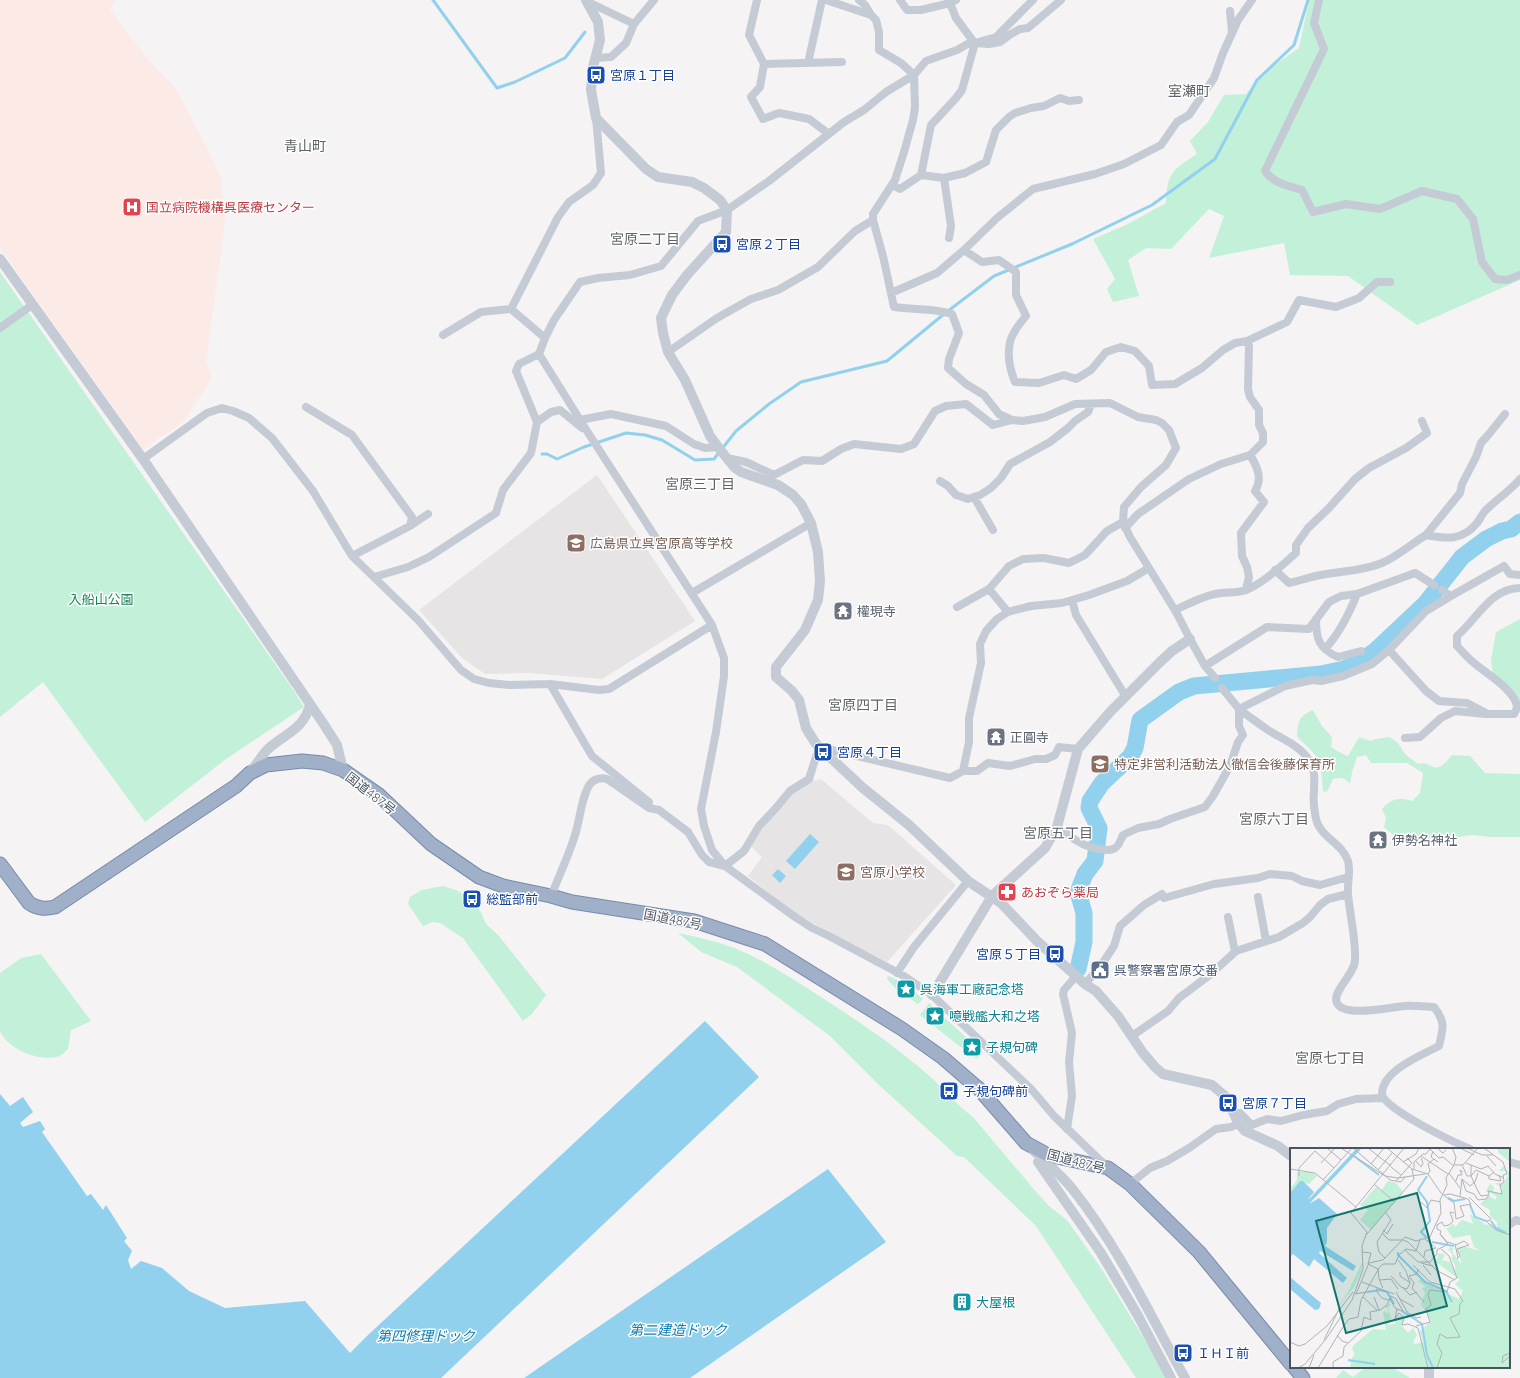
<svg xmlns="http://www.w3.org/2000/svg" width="1520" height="1378" font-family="Quicksand,'Noto Sans JP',sans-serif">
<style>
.education{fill:#e6e4e5}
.medical{fill:#fceae6}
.green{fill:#c3f0d9}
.water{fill:#91d1ed}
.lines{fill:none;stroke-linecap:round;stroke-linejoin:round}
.stream{stroke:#91d1ed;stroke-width:3}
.river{stroke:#91d1ed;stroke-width:17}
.trunk-casing{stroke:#768bac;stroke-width:15}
.minor{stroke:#c4cbd4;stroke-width:8}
.tertiary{stroke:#c4cbd4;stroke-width:10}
.trunk{stroke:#9fb0c8;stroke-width:13}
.labels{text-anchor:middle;stroke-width:3;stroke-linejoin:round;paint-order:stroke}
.transit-label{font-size:13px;fill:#164399;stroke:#fff;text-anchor:start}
.health-label{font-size:13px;fill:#be3a42;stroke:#fff;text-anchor:start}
.education-label{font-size:13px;fill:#785e54;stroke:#fff;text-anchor:start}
.park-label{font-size:13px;fill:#188559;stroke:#fff}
.worship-label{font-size:13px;fill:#5b616d;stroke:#fff;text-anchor:start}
.street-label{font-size:13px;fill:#4a5461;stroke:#fff}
.service-label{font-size:13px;fill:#4e5e75;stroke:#fff;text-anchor:start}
.culture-label{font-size:13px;fill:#0d838f;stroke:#fff;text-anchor:start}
.neighbourhood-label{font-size:14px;fill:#5f6268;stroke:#fff}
.water-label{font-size:14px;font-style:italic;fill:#0d7eb1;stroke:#fff}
.inset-river{fill:none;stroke:#91d1ed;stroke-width:2}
.inset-road{fill:none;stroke:#b1b3b9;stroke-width:1}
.view{fill:#0f766e;fill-opacity:0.15;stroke:#0f766e;stroke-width:2}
.inset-edge{fill:none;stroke:#4a5461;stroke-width:2}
</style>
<rect width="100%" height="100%" fill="#f5f3f3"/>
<!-- education -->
<path class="education" d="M597,475L695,621L602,679L529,673L485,674L461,657L419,610Z
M821,779L873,823L888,825L956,885L887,962L797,915L748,876L762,857L749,844L797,785Z"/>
<!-- medical -->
<path class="medical" d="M0,0H115L110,10L145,56L176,89L208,150L221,178L225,221L206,362L212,377L184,421L143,449L0,248Z"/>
<!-- green -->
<path class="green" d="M1309,0H1520V280L1417,325L1348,276L1290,275L1284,243L1209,258L1224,216L1209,209L1171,249L1146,248L1128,260L1139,296L1113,302L1107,289L1115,279L1093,239L1126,225L1166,203C1167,172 1173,170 1197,154L1190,141L1208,122L1224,95L1246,94L1263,73L1299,48Z
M0,272L294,691L304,707L226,759L145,822L43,682L0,717Z
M1520,619V704L1494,682L1491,660L1496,632Z
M1313,710L1322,726L1332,737L1331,747C1337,750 1341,754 1348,756L1359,737L1370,741L1376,739L1389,737L1398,743L1405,754L1418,764C1427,762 1426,765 1434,767C1441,770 1448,759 1452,755L1470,756L1485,773L1520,774V837H1491L1472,835L1446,839L1418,840L1402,842L1399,836L1393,835L1384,827L1386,818L1382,809C1392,799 1397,797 1412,801L1420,793L1423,773L1407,763H1371L1366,755L1357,757L1352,772L1350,784C1345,778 1341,777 1333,779L1327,792L1323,791C1322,779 1322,764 1314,754C1309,747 1302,743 1297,736C1298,721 1299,716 1313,710Z
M443,886L456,890L472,899L477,904L486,924L498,935L546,995L532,1014L523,1021L463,938L440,923L433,922L423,926L408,904L410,897L422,890Z
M678,933C697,937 716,941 734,948C765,960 793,979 821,997C858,1021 894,1045 927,1074C943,1087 956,1105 973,1117L1037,1193L1049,1206L1067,1220L1101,1268L1152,1352L1166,1378H1136L1036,1226L964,1157L957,1156L879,1085L830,1036L737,967L701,952Z
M41,954L91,1021L71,1030L68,1049C64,1053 61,1056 56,1057C37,1061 8,1049 0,1031C0,1025 0,983 0,973L21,958Z
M888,976C902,981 912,989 923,999L918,1004L896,989L887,979Z
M929,1003L983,1053L976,1059L920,1015Z
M1366,1367H1392L1410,1378H1336L1343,1370L1353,1377Z"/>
<!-- water -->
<path class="water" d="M810,834L819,842L795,869L786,861Z
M778,869L786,876L780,883L772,875Z
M705,1021L759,1077L441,1378H0V1094L10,1106L23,1097L33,1112L20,1123L23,1127L40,1121L45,1129L42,1132L87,1196L91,1194L103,1210L106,1205L127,1238L124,1241L132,1251L128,1260L131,1269L141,1261L162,1268L189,1291L225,1308L305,1301L350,1353L367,1336Z
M828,1169L886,1242L690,1378H524Z"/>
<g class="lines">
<!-- stream -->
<path class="stream" d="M433,0L497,88L515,82L565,58L585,32
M948,311L994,276L1072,244L1152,205L1215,159L1257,80L1294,45L1308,0
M542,454H547L557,459L584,447L626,433L645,435L662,440L695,460L714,459L736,431L769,404L801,382L887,361L944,314"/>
<!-- river -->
<path class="river" d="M1078,969L1084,942V913L1078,892L1085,874L1095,861L1099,828L1089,808L1090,801L1102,783L1130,757L1135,748L1140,720L1179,692L1194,686L1321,674L1344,669L1359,662L1375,651L1425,604L1462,557L1486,539L1502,531L1511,529L1520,522"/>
<defs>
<path id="trunk" d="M0,864L29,903C38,909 45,909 55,907L236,786L250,773L266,765L302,761L323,763L343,770L379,795L431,844L479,877L503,886L551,896L572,902L694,921L765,944L902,1029L943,1058L979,1089L1026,1143L1048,1155L1108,1168L1130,1184L1199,1252L1291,1364
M1294,1367L1303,1378"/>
</defs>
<!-- trunk casing -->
<use href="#trunk" class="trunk-casing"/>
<!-- minor -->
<path class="minor" d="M757,0L749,35L764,64L760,87L751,97L763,119L779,113L809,119L829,134
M826,0L871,15
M859,0L865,5L871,15L876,20L879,32V50L901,63L914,75L915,107L913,120L904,152L895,180L873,214V220L883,256L894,307C914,310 934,308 952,314L959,333L949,359L948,368L966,384L984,395L999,414L1012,420
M900,0L907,10H921L950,3
M956,0L950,3L956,18L973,41
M1319,0L1314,23L1324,49L1265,171C1273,183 1289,186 1302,190L1313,212L1346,204L1380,209L1422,191L1457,199L1473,219L1482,262L1495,279L1507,280L1520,275
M588,2L634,24
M1230,11L1232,32
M596,58L611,57L626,43L634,24L654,0
M808,63L822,0
M764,64L842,62
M921,175L944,178L965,173L986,162L996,130L1009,117L1015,113L1031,108L1044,106L1060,98L1069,101L1079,100
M944,178L951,226L949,238
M892,185L900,189L921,175L931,125L956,98L962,90L975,43L996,37L1033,0
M964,250L982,262L999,260L1016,272V295L1026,316C1020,323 1012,333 1010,342C1007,356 1010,370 1015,382L1039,383L1064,375L1076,379L1091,370L1106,352L1121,347L1135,351L1149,366L1152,385L1175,384L1202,368L1223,350L1235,343L1247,341L1287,322L1299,300L1336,307L1359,298L1377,282H1390
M891,293L937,273L964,250L997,218L1033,189L1095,174L1124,164L1161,145L1177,122L1189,115L1214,78L1223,53L1238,20L1252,0
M0,328L32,305
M443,335L481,312L511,309
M545,338L554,320L580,282L598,278L630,275L661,266L698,221L727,210L769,181L844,122L864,110L886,92L914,75L926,61L957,50L973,41L975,43L989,44L1000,42L1011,34L1020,29L1028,28L1061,0
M668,352L717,318L751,299L778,290L818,267L855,231L873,220
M539,354L587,431L712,625L724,658V676L716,732L701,809L704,826L712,850L725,866L795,917L812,928L829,936L904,976L932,995L1032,1090L1054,1116L1106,1166
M306,407L352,435L412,517L410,526L352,556
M580,420L611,414L666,426L694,444L705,448L718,447
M537,422L551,412L560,410L582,428
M727,458L746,462L774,475L803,460L822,461L841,449L854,444L901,449L914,444L935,411L946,406L966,404L993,425L1012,420L1023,421L1045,417L1075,404L1110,403L1138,417L1156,420L1162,423L1169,430L1176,448L1166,465L1141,487L1124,507L1123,522L1130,537L1176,612L1190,639L1205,666
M143,459L207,413L222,408L233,411L249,418L272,438L313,491L352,556L418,620L461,670L474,679L489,683L509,685L550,684L599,690L609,689L712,625
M940,481L948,486L956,495L968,499L980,495L991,488L1001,478L1010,464L1050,442L1068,428L1075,421L1088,412L1091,404
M974,497L993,530
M410,526L428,514
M1125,528L1138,514L1189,479L1221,464L1250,455L1263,442V433L1259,425V410L1250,397L1248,389L1249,346L1247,341
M1426,535L1460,493L1462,484L1476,457L1481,443L1489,434L1505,414
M1275,570L1289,583C1298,581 1307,578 1316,576C1338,571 1360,572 1382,563C1398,556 1411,544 1426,535C1447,539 1462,541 1477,523C1480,519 1482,514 1486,510C1497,499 1510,491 1520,479
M374,577L408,567L429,557L496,513L503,490L531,453L537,422L516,371L519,364L539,354L545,338L511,309L558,217L569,202L593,185L601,173L596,118
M989,589L1008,612
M1246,589L1249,577L1247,567L1242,556L1241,533L1264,502L1255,491C1263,479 1257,466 1250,455
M1442,590L1451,596L1426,611L1389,650L1372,664L1343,676L1321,681L1312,680L1285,686L1239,709C1248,716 1258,723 1268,730C1282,739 1299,745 1309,760C1316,770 1314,780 1314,792C1313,801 1314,810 1316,819C1320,837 1342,843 1348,861C1351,871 1347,884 1348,894C1350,917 1356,938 1355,960C1355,974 1331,992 1337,1003C1344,1018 1391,1007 1404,1006C1414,1005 1424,1007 1434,1007C1446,1022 1443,1029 1439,1046C1422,1055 1383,1070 1382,1093C1381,1108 1456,1143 1470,1149
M692,593L811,523
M1451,596L1504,566L1510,574L1520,575
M1072,600L1076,615L1126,697
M957,607L989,589L1009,566L1023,559L1044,558L1069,563L1085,555L1107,531L1123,522
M1175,610C1190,603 1205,595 1221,593C1230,592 1238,593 1246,590C1265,582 1281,566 1296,553V545L1308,528L1329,508L1355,479L1369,468L1406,448L1427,433L1422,421
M1316,619C1316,639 1319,649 1338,657L1361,651
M1325,649C1339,634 1349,614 1357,594
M1389,650L1426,691L1439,701L1467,703L1488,714H1514C1515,712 1517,709 1517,706C1514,689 1485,673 1473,662C1467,657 1462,651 1457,646V636C1477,619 1491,588 1520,588
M1215,678L1205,666L1267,627L1309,629L1329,602L1341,596L1357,594L1415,573L1434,585
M550,684L592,756L649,802
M1405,738L1420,737L1441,718L1455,711L1485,714
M963,771L969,742V718L981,663L980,644L986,631L997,619L1008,612L1015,610L1031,606L1062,603L1089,595L1127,581L1149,568
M1057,827C1065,832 1073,839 1081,843C1088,847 1108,853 1115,848C1119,846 1121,839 1123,835L1138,828L1159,824L1170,819L1205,807L1213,796L1230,766L1238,742L1243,735L1239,726V709L1222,688
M551,896C559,876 568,857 574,838C580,822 581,797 590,784C594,779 601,777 607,779L649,808L659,810L688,832L702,855L709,862L725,866L744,851L759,826L776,808L790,791L809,779L819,747L950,778L963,771H977L988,763L1010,766L1035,759H1046L1055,755L1059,747L1078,749
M1258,897L1266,941
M1164,898L1214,884L1258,878L1270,874L1292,876L1302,881L1320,885L1348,877
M1228,917L1235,952
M897,973L914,947L968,881
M1085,984L1102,964L1114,946L1120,926L1144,905L1162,894
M1132,1036L1168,1011L1179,998L1211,974L1236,951L1279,937L1303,923L1310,917L1320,905L1328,899L1348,894
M1234,1114L1240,1113L1252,1125L1267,1119L1281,1121L1303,1115L1327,1111L1338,1104L1356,1099L1383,1098
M1067,1129L1072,1096L1069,1062L1072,1033L1063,994L1064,990L1076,976
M1509,1162L1520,1165
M1130,1184L1150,1168L1167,1161L1189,1148L1216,1129L1231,1127L1239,1124
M1509,1225L1516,1220L1520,1221"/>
<!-- tertiary -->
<path class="tertiary" d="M586,0L598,22L600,40L593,67L591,90L596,118L646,169L658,177L692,182L704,188L720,200L727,210L726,232L687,275L672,295L661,318L663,333L668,352L685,380L710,436L718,447L734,467L741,472L778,485L793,495L801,504L811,523L818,552L820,581L818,600L805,630L776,667V677L792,691L799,700L806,728L816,744L863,788L909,825L968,881L1001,903L1037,941L1085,984L1096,991L1118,1016L1143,1053L1155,1067L1163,1074L1212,1085L1225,1096L1239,1124L1245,1131L1278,1146L1291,1156
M0,259L143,459L323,723L337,745L343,770
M251,771C257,764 262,755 268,749C286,733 303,730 310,705
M932,995L992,896L1045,848L1057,827L1078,749L1110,712L1160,662L1172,651L1190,639
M1033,1150C1046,1163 1063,1176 1074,1191C1119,1248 1150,1315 1185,1378
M1038,1162L1101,1253L1137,1314L1171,1378
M1429,1367V1378"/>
<!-- trunk -->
<use href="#trunk" class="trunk"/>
</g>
<!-- icons -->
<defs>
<symbol id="bus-square" viewBox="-11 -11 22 22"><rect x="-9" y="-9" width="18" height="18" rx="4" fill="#1a4fb4" stroke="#fff"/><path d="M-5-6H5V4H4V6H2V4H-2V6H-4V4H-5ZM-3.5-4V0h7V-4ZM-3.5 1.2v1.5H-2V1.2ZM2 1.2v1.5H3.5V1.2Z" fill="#fff"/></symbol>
<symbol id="hospital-square" viewBox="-11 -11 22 22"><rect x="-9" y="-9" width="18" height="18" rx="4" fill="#e0444e" stroke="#fff"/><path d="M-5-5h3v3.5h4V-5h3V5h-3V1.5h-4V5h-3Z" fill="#fff"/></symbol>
<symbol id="school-square" viewBox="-11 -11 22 22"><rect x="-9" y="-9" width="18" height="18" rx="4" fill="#8d6e63" stroke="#fff"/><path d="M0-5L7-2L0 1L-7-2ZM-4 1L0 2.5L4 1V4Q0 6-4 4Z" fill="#fff"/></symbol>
<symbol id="temple-square" viewBox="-11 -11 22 22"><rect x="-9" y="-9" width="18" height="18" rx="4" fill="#6b7280" stroke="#fff"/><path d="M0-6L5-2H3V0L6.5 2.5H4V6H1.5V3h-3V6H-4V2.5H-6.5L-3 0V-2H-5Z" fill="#fff"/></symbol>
<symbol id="pharmacy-square" viewBox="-11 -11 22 22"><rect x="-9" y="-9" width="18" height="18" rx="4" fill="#e0444e" stroke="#fff"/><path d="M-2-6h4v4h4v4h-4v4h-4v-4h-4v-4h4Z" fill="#fff"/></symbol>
<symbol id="civic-square" viewBox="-11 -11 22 22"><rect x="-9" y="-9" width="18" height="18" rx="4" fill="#5c6f8a" stroke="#fff"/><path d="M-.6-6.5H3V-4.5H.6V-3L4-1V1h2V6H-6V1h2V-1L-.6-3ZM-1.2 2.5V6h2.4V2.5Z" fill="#fff"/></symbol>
<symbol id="sight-square" viewBox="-11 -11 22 22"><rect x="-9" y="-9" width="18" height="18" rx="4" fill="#0f9aa8" stroke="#fff"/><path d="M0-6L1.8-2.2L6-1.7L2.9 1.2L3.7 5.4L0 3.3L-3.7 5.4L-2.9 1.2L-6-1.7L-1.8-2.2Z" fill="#fff"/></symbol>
<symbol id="building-square" viewBox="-11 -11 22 22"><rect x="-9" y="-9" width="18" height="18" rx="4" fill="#0f9aa8" stroke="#fff"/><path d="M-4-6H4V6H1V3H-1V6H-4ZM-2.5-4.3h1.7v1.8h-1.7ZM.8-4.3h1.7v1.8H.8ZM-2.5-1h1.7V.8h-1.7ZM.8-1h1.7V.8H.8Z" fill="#fff"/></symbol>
</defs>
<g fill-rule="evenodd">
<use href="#bus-square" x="585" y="64" width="22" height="22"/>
<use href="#hospital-square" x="121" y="196" width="22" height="22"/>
<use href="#bus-square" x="711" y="233" width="22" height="22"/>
<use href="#school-square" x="565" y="532" width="22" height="22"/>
<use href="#temple-square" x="832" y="600" width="22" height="22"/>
<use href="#temple-square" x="985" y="726" width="22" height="22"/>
<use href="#bus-square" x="812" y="741" width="22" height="22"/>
<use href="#school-square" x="1089" y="753" width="22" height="22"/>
<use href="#temple-square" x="1367" y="829" width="22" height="22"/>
<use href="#school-square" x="835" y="861" width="22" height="22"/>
<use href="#pharmacy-square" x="996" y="881" width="22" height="22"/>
<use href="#bus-square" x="461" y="888" width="22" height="22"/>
<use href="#bus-square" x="1044" y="943" width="22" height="22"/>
<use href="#civic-square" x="1089" y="959" width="22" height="22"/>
<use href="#sight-square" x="895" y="978" width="22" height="22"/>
<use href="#sight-square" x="924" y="1005" width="22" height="22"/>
<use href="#sight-square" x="961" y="1036" width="22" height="22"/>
<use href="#bus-square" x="938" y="1080" width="22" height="22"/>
<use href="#bus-square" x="1217" y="1092" width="22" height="22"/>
<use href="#building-square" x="951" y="1291" width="22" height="22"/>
<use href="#bus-square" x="1172" y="1342" width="22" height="22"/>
</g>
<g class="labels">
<!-- transit labels -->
<g class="transit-label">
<text x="610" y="80">宮原１丁目</text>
<text x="736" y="249">宮原２丁目</text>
<text x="837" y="757">宮原４丁目</text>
<text x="486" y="904">総監部前</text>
<text x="1041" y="959" text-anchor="end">宮原５丁目</text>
<text x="963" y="1096">子規句碑前</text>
<text x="1242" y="1108">宮原７丁目</text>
<text x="1197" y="1358">ＩＨＩ前</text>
</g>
<!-- health labels -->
<g class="health-label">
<text x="146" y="212">国立病院機構呉医療センター</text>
<text x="1021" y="897">あおぞら薬局</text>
</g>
<!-- education labels -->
<g class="education-label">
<text x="590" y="548">広島県立呉宮原高等学校</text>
<text x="1114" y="769">特定非営利活動法人徹信会後藤保育所</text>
<text x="860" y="877">宮原小学校</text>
</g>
<!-- park labels -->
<g class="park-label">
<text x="101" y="604">入船山公園</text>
</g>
<!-- worship labels -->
<g class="worship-label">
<text x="857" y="616">權現寺</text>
<text x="1010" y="742">正圓寺</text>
<text x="1392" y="845">伊勢名神社</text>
</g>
<!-- street labels -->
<g class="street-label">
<text transform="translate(371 793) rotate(38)" y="5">国道487号</text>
<text transform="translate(673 919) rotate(11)" y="5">国道487号</text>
<text transform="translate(1076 1161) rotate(15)" y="5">国道487号</text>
</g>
<!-- service labels -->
<g class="service-label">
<text x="1114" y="975">呉警察署宮原交番</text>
</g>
<!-- culture labels -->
<g class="culture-label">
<text x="920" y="994">呉海軍工廠記念塔</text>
<text x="949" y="1021">噫戦艦大和之塔</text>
<text x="986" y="1052">子規句碑</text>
<text x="976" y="1307">大屋根</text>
</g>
<!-- neighbourhood labels -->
<g class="neighbourhood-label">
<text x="1189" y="96">室瀬町</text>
<text x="305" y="151">青山町</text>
<text x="645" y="244">宮原二丁目</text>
<text x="700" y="489">宮原三丁目</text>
<text x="863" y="710">宮原四丁目</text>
<text x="1274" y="824">宮原六丁目</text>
<text x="1058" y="838">宮原五丁目</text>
<text x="1330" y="1063">宮原七丁目</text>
</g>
<!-- water labels -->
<g class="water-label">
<text x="678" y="1335">第二建造ドック</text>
<text x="426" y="1341">第四修理ドック</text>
</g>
</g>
<!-- overview -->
<g transform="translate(1290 1148)">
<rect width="220" height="220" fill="#f5f3f3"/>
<path d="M208,0H220V14L208,4ZM213,18L220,26V220H60L62,210L65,206L62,201L64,197L83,181L96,182L93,165L95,163L98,166V161L95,159L99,156H101L98,160L101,169L98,177L105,176L107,169L110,168L113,171L112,178L118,185L123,180L127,187L123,194L125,196L133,194L130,183L141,173L131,156L135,145L132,140L136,139L128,133L131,131L135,135L169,151L173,143L165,136L170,132L146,114L149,105L155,107L152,112L160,114L165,124V117L161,110L163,108L160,102L158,103L160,99L163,100V105L171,116L168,99L173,98L190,103L184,99L180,87L163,90L156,80L160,79L162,75L165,79L172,72L183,76L180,66L196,77L202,76L207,80V74L200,68V62L190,56L199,48L206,52V48L196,43L200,36L204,39L203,44L212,46V40L205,35H214L218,27L217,23H209ZM7,24H21L27,28L19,36L10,33L2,43L0,41L7,32ZM98,33L106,35L113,44L81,82L70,72L78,62L70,57L86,39L91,43ZM72,114L71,124L64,139L46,162L57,146Z" fill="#c3f0d9"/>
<path d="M67,0L71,1L19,56L29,50L47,66L37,80V94L35,98L66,118L63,123L30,103L29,105L57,130L53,135L24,111L19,119L3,106L0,109V42L2,43L10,33H13L24,44L18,51L20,50ZM0,129L31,155L29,161L25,162L0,141Z" fill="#91d1ed"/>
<path class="inset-river" d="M64,8L89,27M2,50L13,40M158,50L164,53L175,51M0,51L16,48V45M0,54L14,43M0,56L8,53L11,47M180,57L185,69L196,73M0,63L21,46M201,73L206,80L216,85M0,84L5,60L15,44M136,89L131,84L140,73L137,54L128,42L137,28M142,94L164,98M108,104V107L135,134L156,143L162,154M77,144L90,142L97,144L104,156M112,163L123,170M123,170L132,176L137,207L143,220M58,212L85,216"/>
<path class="inset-road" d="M37,0L51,12M51,0L95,28L108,30L135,26M63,0L100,32L111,34L115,29M78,0L101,18M139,0L149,10L153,9L164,18M147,0L153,5L156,2M170,0L184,7M177,0L192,7H203M194,0L213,14L217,26M143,3L141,9L148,14M131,8L158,26M197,8L206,18M126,13L131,19L133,15L131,10M113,14L126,6L129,0M31,15L45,0M176,15L191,21L198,18L205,26L214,30M81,16L94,0M164,17H173L188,0M172,17L177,28H181M181,17V28L188,43L191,48L198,47M101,19L111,27M0,21L25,25L66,59M122,21L138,26L151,45L152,46L164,55L166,71L174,68L170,58L181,56L178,51L160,46L154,47M124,21V14L133,6H136L140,1M88,22L102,5M159,25L170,40M138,26L140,23L138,16L144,11M9,28V20L25,3L44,20M181,28L186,22L199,28L204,24M199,28V31L211,33L209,27M172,31L176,43L184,46L188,52L196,51L199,47M33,32L62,0M106,33L122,15L117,10M166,33L168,27H172L170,22L173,24M85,37L105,54M199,47L198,43L212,46L210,37L214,34L213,27L217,26M170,48L172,31L180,38L185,34L188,25M179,49L201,71M131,54L137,60L141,52L150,54M201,72L196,73L206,82L220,87M93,82L97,86L103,76M92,85L99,92H112M77,86L124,31L122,21L97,0M150,86L151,83L147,81V77L152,74L154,78L159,77L163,73L160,64L164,65M150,86L158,95M135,91L146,100M113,92L118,94L146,122L165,132M138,93L151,65L150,52L157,37L156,30L164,17L166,9L162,0M158,94L166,97L174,93L179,97M165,96L168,110M115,102L128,114H140L147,106V102L158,96L150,86M72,104L81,105L78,116L88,121M134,109L135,103L146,100M95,110L89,104L87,94L101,72L96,65M167,111L170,108L167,101L179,97M108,112L116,123L120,135L117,141L111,139M131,115L143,118M123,117L140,134L165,141L173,153L170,156L169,166L160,170L170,189L157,190L150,186L147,196L152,205L147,220M133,117L141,127M88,121L89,131L93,140M128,121L127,126L119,128L124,135L122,140L134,154M110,124V128L119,134M101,128L111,139M90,132L101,131L108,141M72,134L104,146M112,139L120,147L127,144M87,140V144L92,150L98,152L101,149M106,144L117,164L126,170L131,169M65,146L77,144M66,146L79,115L93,112L115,89L126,93L139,89M101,148L106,151L113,163M73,149L88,163M84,149L89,162M100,151L105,160L112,163M110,151L124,159M107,161L105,171L109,165L114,170L112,177L118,176L128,180L138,220M126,178L140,174L136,161L141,157L138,146L140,142L157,144L160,134L167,130L159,108L151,101M47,187L52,193L58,195M34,192L49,161M0,194L9,198L15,196L37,178L63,144M220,205L213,208L212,215L220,208M8,220L15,216L36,191L62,152L73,121L72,98L77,84L61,65L114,0M19,220L24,207M28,220L53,179L59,171L68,169L71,152L89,120L93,116H105L109,107L116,101L126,103L130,92M43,220V214L53,208L54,199L71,183L74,169L81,172L80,164L90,162L97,157L100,151"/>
<path class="view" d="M127,45L157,158L56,185L26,73Z"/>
<rect width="220" height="220" class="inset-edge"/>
</g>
</svg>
